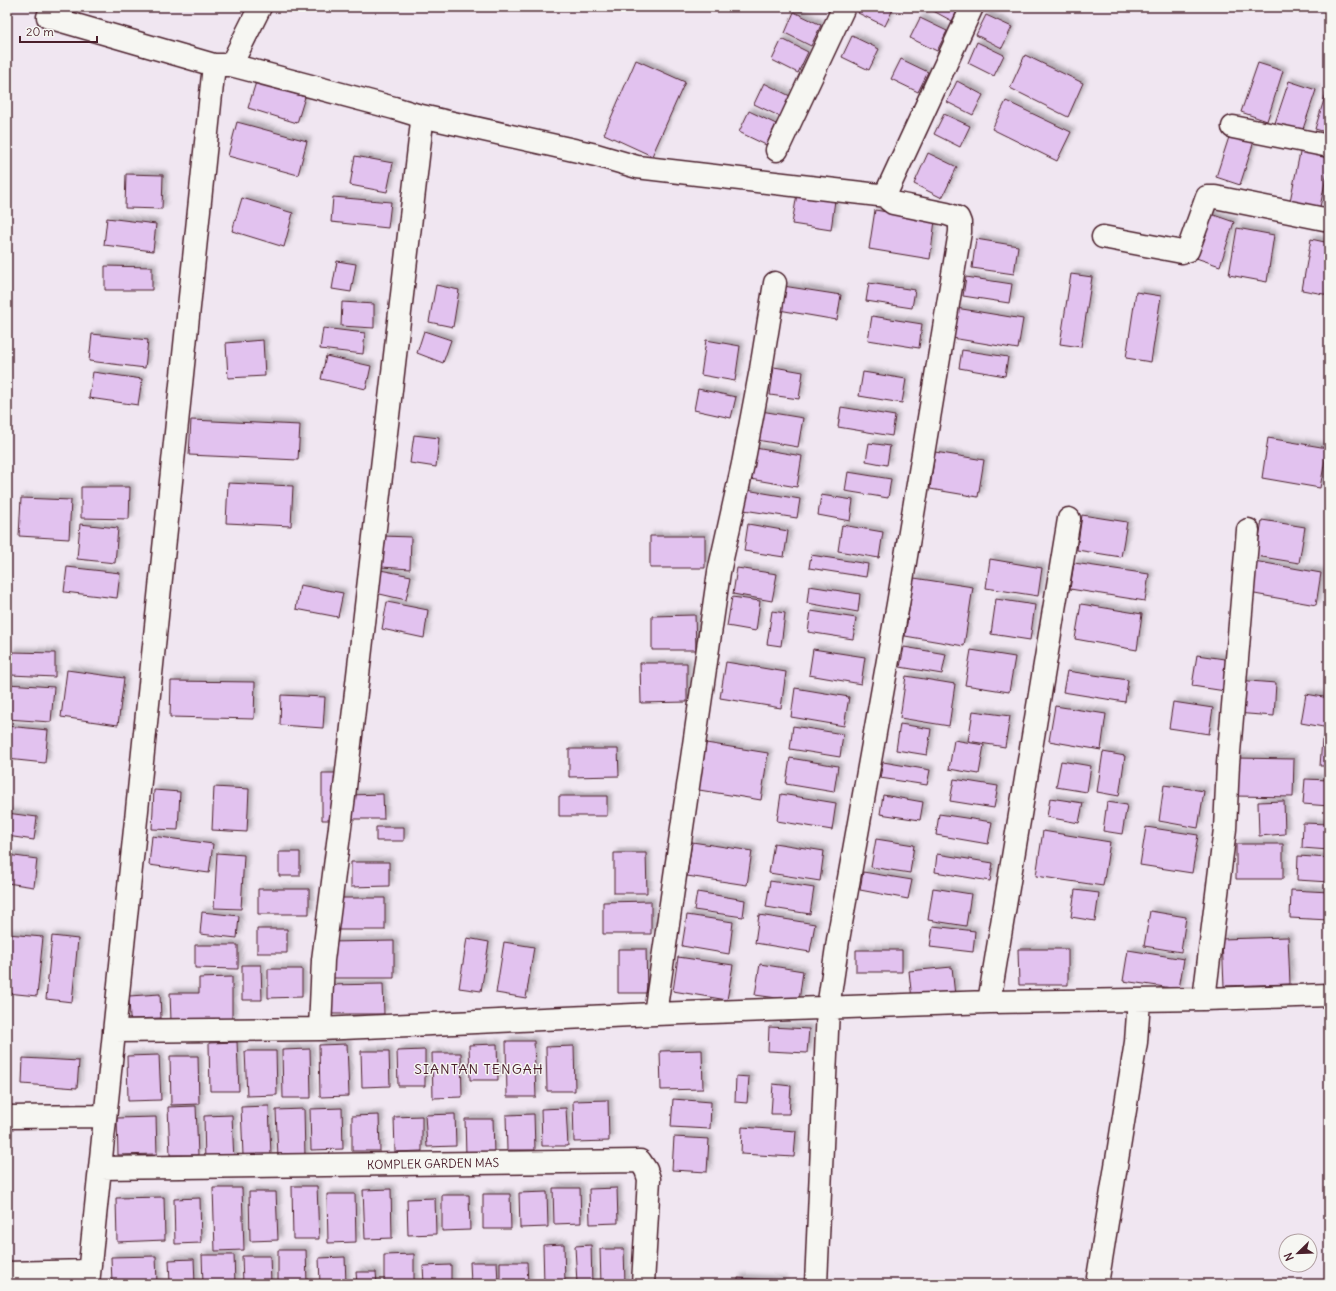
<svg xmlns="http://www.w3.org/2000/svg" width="1336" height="1291" font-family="Delius,sans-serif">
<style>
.building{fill:#e2c2ef;stroke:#4a1f2b;filter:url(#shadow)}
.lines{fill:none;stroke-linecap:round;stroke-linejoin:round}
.street-casing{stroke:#4a1f2b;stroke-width:25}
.street{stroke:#f6f6f2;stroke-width:22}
.labels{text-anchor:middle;stroke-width:3;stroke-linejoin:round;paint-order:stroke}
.street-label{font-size:12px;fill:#4a1f2b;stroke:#f6f6f2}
.quarter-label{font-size:14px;letter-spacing:1px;fill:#4a1f2b;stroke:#f6f6f2}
</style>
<defs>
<filter id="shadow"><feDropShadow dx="3.5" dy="-3.5" stdDeviation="2" flood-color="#0004"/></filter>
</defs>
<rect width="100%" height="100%" fill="#f0e6f1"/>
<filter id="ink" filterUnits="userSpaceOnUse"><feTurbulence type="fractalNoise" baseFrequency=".025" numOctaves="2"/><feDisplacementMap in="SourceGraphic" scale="8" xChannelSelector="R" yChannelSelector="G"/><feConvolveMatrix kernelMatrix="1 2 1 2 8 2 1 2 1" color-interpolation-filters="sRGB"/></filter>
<g filter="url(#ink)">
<!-- building -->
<path class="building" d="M861,7H894L885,26L858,13Z
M926,7H959L952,21Z
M794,12L821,25L811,46L785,33Z
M986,15L1012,27L1002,48L976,35Z
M920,18L947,31L937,51L910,38Z
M852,36L879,49L869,70L842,57Z
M782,39L808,52L798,73L772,60Z
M977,42L1004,55L994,76L968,63Z
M1025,55L1083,83L1068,117L1010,88Z
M901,59L928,72L918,92L891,79Z
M636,60L685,82L652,156L604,134Z
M1258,63L1283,71L1267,121L1241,112Z
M957,81L983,95L973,115L947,102Z
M1289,81L1316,90L1302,132L1275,123Z
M256,82L305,97L297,123L248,108Z
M764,83L790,96L781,117L754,104Z
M1327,90L1329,91V133L1315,129Z
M1006,101L1071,132L1057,161L992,129Z
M749,111L776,124L766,145L739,132Z
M944,114L970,126L960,147L934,134Z
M237,122L307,141L298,175L228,156Z
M1230,134L1254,141L1240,185L1216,177Z
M1301,148L1329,153V162L1320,207L1290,201Z
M928,153L957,167L942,198L914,184Z
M355,156L393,163L387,192L350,185Z
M126,174L163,175L162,209L125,208Z
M797,194L835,200L831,230L792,224Z
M333,197L391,202L388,228L331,222Z
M242,198L293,213L284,247L232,231Z
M875,210L935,220L930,259L869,249Z
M1208,213L1234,222L1220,266L1193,257Z
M107,218L156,224L153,251L104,245Z
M1237,228L1274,235L1267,282L1229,275Z
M976,239L1018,246L1014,274L972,268Z
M1311,239L1329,243V295L1302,290Z
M337,261L356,264L351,292L332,289Z
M105,266L152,267V290H105Z
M1071,274L1092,277L1081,347L1060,344Z
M966,277L1012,284L1009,303L963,296Z
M869,283L915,290L912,308L866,301Z
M436,285L459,290L453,327L429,322Z
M783,286L841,295L837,320L779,310Z
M1136,292L1161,296L1151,362L1126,358Z
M342,302L374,304V328L341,326Z
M956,308L1023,319L1018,349L952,338Z
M872,316L922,324L919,348L868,340Z
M323,328L365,333L363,354L320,349Z
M424,331L451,340L443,363L417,353Z
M92,334L148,340L145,368L89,361Z
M263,340L265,376L228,378L226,343Z
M706,340L740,346L735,381L701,375Z
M962,350L1008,357L1005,376L959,368Z
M326,356L371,366L366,389L321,379Z
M774,367L803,372L799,399L770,395Z
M93,372L142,379L138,405L89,398Z
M863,372L906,379L902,403L859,396Z
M698,389L736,397L731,418L694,410Z
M841,407L895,416L892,436L838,427Z
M761,411L803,418L798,447L757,440Z
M191,420L300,425L298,460L189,455Z
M414,435L439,438L436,467L410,463Z
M1268,438L1327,448L1320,488L1262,478Z
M869,443L890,446L887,465L866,461Z
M755,448L802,456L797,487L750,479Z
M935,452L984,460L978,497L930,489Z
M848,472L891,479L888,498L845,491Z
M228,483L293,486L291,526L226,523Z
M81,487H130L129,519L81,518Z
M740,489L800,499L797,518L737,509Z
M821,495L853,500L850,521L818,515Z
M21,498L71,500L69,539L19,536Z
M1082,515L1127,522L1121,557L1077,550Z
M1262,520L1305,527L1299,563L1256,556Z
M80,524L118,528L115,563L77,559Z
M748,524L788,531L784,557L744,551Z
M842,525L883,532L879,558L838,551Z
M383,536L411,537L410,569L382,567Z
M650,536H705V568H650Z
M811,555L868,564L866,577L809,568Z
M990,559L1042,568L1038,596L986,588Z
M1254,561L1321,573L1316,605L1249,593Z
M1074,563L1149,574L1145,601L1070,589Z
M67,567L120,573L117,598L64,592Z
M737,568L777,574L772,601L733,594Z
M375,569L411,576L406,600L371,592Z
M914,578L973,587L964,646L905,636Z
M300,585L343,593L338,617L296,609Z
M809,586L860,594L858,612L807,603Z
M732,597L760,601L756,631L727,626Z
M996,599L1035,605L1030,640L991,634Z
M387,602L428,610L424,638L382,629Z
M1081,604L1142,614L1137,650L1075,639Z
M772,611L785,613L781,646L767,644Z
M811,611L856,618L853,639L808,632Z
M695,615L696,650H652V616Z
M904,647L946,654L942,674L900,667Z
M813,649L865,657L861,684L809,675Z
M971,650L1015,657L1009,692L965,685Z
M12,652L55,653V677L11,675Z
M1197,655L1231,660L1225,691L1192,686Z
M726,662L786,672L781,708L720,698Z
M640,663H687V702L641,703Z
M67,670L124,678L118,725L61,717Z
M1067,671L1128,680L1125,702L1063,692Z
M906,676L955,684L949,726L900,718Z
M1236,680L1276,683L1274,716L1235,713Z
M171,681L255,682L254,719L170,717Z
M7,684L54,687L51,722L7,719Z
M795,688L849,697L844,726L791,717Z
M1306,694L1329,698V728L1301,723Z
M281,695L325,697L323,728L280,725Z
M1173,702L1213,708L1209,734L1169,728Z
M1055,706L1106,714L1101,750L1049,741Z
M973,711L1010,716L1005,747L968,741Z
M900,724L931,729L927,755L896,750Z
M7,726L48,730L45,763L7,759Z
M793,726L843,734L840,757L790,749Z
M954,740L984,745L979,774L949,769Z
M1322,740H1329V766H1320Z
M706,743L768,753L761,800L699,790Z
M569,749H618L619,776L569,777Z
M1103,752L1125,756L1119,796L1097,792Z
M790,758L838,766L834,792L786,784Z
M1235,758L1294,759L1293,797L1235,796Z
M1061,761L1091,766L1087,792L1056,787Z
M883,762L930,770L927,785L880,778Z
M322,773H335L336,820H322Z
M954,779L998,786L994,808L950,801Z
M1305,779L1329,780V806L1303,804Z
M1164,785L1204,791L1198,828L1159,821Z
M214,787L249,789L247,832L212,830Z
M154,790L180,792L178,830L152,829Z
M383,794L384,819H350V795Z
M781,794L836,803L832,830L777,821Z
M883,795L923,802L920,820L880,814Z
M559,796H607V816H559Z
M1050,798L1083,803L1079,823L1047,817Z
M1284,801L1285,834L1259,836L1258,802Z
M1107,802L1127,805L1122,834L1103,831Z
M7,813L37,817L34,840L7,836Z
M939,814L992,822L988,844L936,835Z
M1303,823L1329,824V850L1302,848Z
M376,827H404V841H376Z
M1146,827L1198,835L1192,873L1140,865Z
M1043,831L1110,842L1103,886L1036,876Z
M152,836L213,844L209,873L149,865Z
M876,839L914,845L910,873L871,867Z
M692,842L752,851L747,885L687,876Z
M774,843L824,851L820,881L769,873Z
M1236,844H1283V879H1236Z
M279,852H300V876H279Z
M217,853L244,855L241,909L214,908Z
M614,853H646L647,893H614Z
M937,854L993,863L990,881L935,872Z
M7,855L37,859L34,887L7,883Z
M1298,856L1329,858V882L1297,880Z
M351,862H389V886L351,887Z
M863,872L912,880L908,899L860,890Z
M770,881L814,888L810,914L766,907Z
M933,888L971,894L966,926L928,920Z
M258,889H309V914H258Z
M1075,890L1099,893L1095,921L1071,917Z
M1291,890L1329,892V920L1290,918Z
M697,892L745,900L743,917L694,910Z
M334,898H385V930H334Z
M651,901V934H603V902Z
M1150,911L1186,917L1181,952L1144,946Z
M202,912L239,916L237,938L200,934Z
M687,915L733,922L729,954L682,946Z
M759,915L815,924L810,952L755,943Z
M933,926L975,931L973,952L930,947Z
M257,929H287V953H257Z
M7,934L43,937L37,996L7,993Z
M52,936L78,939L72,1002L46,999Z
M1288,937L1290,984L1224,986L1222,939Z
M467,938L489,942L481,991L459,988Z
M394,941V978H328V942Z
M504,942L534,947L526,998L496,993Z
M195,945H238V969L195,968Z
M618,949H646L647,993H618Z
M1018,949H1068V985H1019Z
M856,950H902V972H856Z
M1128,950L1184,959L1179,989L1123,981Z
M678,957L733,965L727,1000L673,991Z
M760,964L803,971L799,1001L755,995Z
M242,965H261L262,1000H242Z
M952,967L955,996L912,1000L909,971Z
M268,969H302V997L268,998Z
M232,977V1021H171L170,993H199V978Z
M383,984L384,1014H327V985Z
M160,994L161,1018L130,1019L129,996Z
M769,1027L809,1029L807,1053L768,1051Z
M506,1041H534L536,1097H507Z
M237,1042L239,1091H210L209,1043Z
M347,1044L349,1096L320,1097L319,1045Z
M497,1044L498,1080H470L469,1045Z
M574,1046L575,1091H547L546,1047Z
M310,1049L311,1098H283L282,1050Z
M425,1050V1086H398L397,1051Z
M702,1050L703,1089L661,1090L660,1051Z
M245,1051H276L277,1095L247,1096Z
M361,1051H389L390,1086L362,1087Z
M432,1053H461L462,1097L433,1098Z
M159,1055L161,1100L128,1101L127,1056Z
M170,1056H198L199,1104L171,1105Z
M23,1058L79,1061L77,1088L22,1084Z
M736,1076L749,1077L747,1103L735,1102Z
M773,1084L791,1086L789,1114H771Z
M673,1099L711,1102L710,1129L671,1127Z
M608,1100L609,1141L574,1142L573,1101Z
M196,1106L198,1155H170L168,1107Z
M269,1106L271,1155H243L241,1107Z
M342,1108L343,1149L311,1150L310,1109Z
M566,1108L568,1146H542L541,1109Z
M304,1109L305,1158H278L276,1110Z
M455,1114L456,1146L427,1147L425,1115Z
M534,1114L535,1150H507L506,1115Z
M232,1115L234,1163L205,1164L204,1116Z
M379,1115L380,1151H352V1116Z
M422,1116V1151L395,1152L394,1117Z
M156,1117L157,1154L118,1155L117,1118Z
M465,1119H493L494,1154L466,1155Z
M742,1127L796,1131L794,1157L741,1154Z
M674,1137L709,1139L707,1172L672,1170Z
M292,1186H317L319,1239H293Z
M213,1188H242L244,1250L215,1251Z
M553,1188H580L581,1223L554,1224Z
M617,1188L618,1223L590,1224L589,1189Z
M391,1189L392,1238L365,1239L363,1190Z
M249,1192H276L278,1240L250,1241Z
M547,1192L548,1227L520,1228L519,1193Z
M327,1194H355L356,1242L328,1243Z
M483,1194H510L511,1229H483Z
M442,1195H469L470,1230L442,1231Z
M164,1197L165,1240L117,1242L116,1198Z
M200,1198L201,1243L175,1244L174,1199Z
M435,1198L436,1234L408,1235L407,1199Z
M564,1244L565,1284H544L543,1245Z
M591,1245L592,1284H577L575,1246Z
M600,1249H624L625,1284H601Z
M278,1250H306L307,1284H278Z
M414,1254V1284H384V1255Z
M202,1255H234L235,1284H203Z
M156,1256L157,1284H112L111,1257Z
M242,1256H270L271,1284H243Z
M345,1257L346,1284H320L319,1258Z
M194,1259L195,1284H170L169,1260Z
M470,1262H497L498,1284H471Z
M500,1262H527L528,1284H500Z
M451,1265V1284H424L423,1266Z
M356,1272H376L377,1284H357Z
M738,1278L783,1281V1284H738Z
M65,1279V1284H31V1280Z"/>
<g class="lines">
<defs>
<path id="street" d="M52,7L48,17L214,65H231L394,108L417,115L422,122L344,796L323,960L320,1029
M231,65L260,7
M417,115L596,155L637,167L887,196
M1233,127L1329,146
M777,150L844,7
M887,196L888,189L972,7
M1103,237L1182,252L1188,250L1207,197H1215L1329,220
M1204,999L1225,829L1228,764L1248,530
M989,1002L1069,519
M655,1014L719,572L743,464L761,369L775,283
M114,1031L320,1029L655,1014L989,1002L1204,999L1329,995
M7,1117L105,1116
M100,1168L640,1161L646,1170L649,1179L643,1284
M7,1273L89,1271
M88,1284L214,65
M816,1284L828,1008L838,940L898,604L960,232V223L958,218L947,214L893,203L889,200L887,196
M1097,1284L1136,1042L1139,1000"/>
</defs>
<!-- street casing -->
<use href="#street" class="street-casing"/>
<!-- street -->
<use href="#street" class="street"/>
</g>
</g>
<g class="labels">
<!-- street labels -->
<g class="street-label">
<text transform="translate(433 1164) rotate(-1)" y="4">KOMPLEK GARDEN MAS</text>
</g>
<!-- quarter labels -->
<g class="quarter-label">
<text x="479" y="1074">SIANTAN TENGAH</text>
</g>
</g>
<!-- margin -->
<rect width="1336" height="1291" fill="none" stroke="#f6f6f2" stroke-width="24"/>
<rect x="12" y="12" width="1312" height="1267" fill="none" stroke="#4a1f2b" stroke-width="1.5" filter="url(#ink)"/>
<!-- north arrow -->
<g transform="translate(1298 1253) rotate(247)"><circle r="19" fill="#f6f6f2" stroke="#b1a0a2"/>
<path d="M0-3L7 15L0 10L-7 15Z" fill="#4a1f2b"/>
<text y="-6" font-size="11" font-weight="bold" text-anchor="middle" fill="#4a1f2b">N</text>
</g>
<!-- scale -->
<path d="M20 36v6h77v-6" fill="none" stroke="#4a1f2b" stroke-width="2"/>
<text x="26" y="36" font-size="12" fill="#4a1f2b" stroke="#f6f6f2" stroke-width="3" paint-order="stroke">20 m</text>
</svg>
